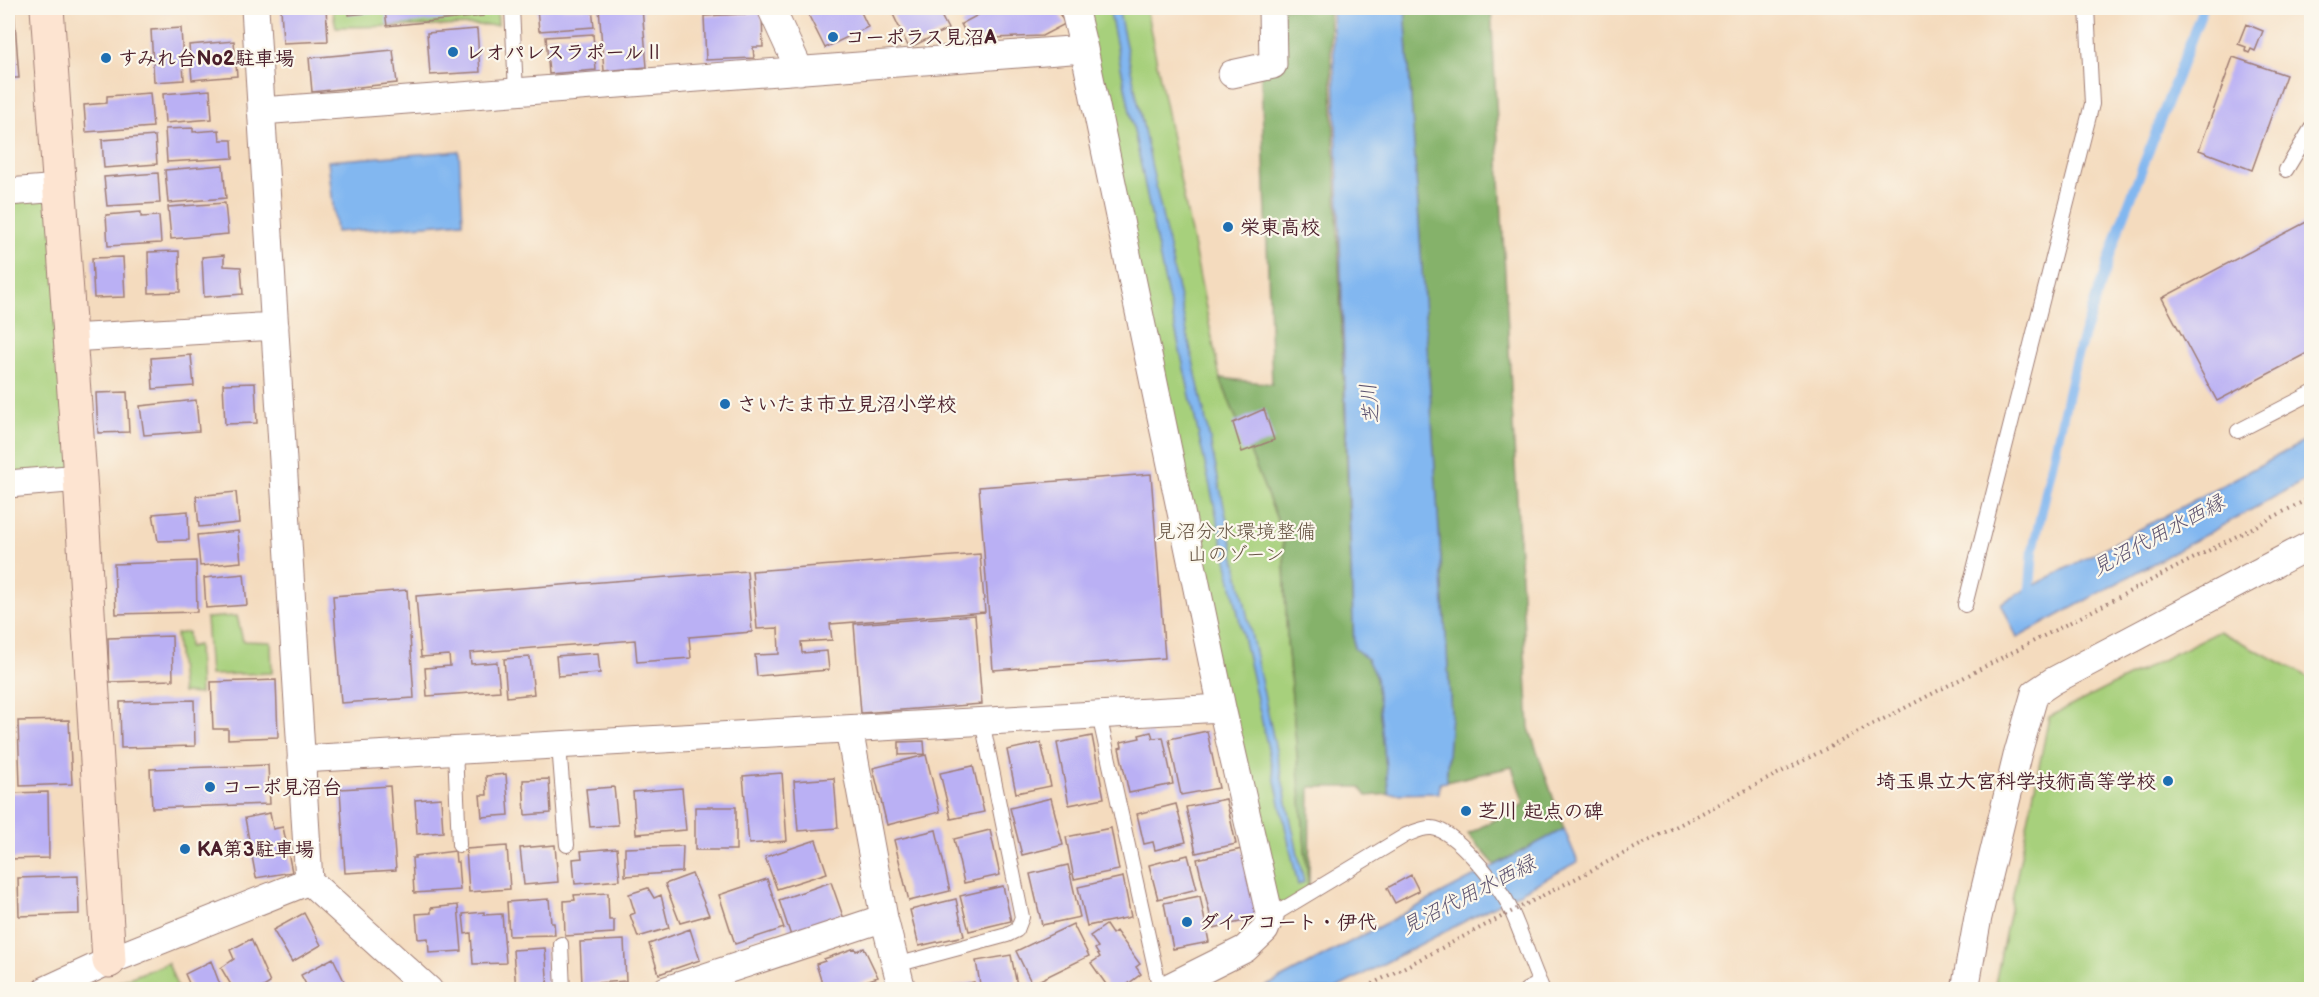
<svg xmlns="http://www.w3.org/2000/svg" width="2319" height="997" font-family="'Balsamiq Sans','Klee One',sans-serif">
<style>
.green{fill:#a7d07b;stroke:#787853;stroke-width:1.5}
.forest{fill:#85b26b;stroke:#68684b;stroke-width:1.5}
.water{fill:#82b7f0;stroke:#666b8e;stroke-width:1.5}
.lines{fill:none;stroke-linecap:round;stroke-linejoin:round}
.stream{stroke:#82b7f0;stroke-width:10}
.building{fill:#bab0f4}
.lane-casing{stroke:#9f7d74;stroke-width:16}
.street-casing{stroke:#9f7d74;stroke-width:29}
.secondary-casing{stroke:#9f7d74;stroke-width:35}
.path{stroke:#9f7d74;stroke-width:4;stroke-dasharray:1.5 4.5;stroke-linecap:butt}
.lane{stroke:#fff;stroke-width:14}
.street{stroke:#fff;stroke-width:27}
.secondary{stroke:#fde4d1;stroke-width:33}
.path-bridge{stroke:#9f7d74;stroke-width:4;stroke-dasharray:1.5 4.5;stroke-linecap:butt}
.poi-dot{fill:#1f6fb2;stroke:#fbf7ec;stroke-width:2}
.labels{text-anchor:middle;stroke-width:4.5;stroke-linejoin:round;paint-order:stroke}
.poi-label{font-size:20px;font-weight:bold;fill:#4a1f2b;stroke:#fbf7ec;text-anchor:start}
.park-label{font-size:20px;fill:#665443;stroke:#fbf7ec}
.water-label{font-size:21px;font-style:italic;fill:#5e5470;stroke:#fbf7ec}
</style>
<rect width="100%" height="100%" fill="#fbf7ec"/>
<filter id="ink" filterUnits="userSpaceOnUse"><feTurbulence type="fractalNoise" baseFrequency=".0167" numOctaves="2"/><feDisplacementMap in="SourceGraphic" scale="12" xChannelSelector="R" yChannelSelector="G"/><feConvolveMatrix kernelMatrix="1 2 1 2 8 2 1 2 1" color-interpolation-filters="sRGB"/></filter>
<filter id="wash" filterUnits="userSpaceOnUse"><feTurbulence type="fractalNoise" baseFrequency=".008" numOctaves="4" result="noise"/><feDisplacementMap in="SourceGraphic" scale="24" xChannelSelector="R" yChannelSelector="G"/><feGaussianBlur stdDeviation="1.35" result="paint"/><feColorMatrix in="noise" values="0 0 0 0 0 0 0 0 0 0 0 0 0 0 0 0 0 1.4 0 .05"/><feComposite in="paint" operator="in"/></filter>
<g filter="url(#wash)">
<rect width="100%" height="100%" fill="#f4dbbe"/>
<!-- green -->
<path class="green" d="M332,8H497L498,25L336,27Z
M1074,8H1146L1220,378L1283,534L1287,640L1309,893L1270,917Z
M60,188L80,478L8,484V192Z
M237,616L243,641L271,642L272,673L210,675L206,618Z
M2219,631L2311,678V989H1994L2049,717Z
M188,632L189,647L198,645L200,694L182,693L176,634Z
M168,963L178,989H100Z"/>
<!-- forest -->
<path class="forest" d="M1283,8H1329L1354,648L1367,659L1376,678L1389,794L1367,796L1360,787H1310L1309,893L1287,640L1283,534L1220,378L1272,384L1261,75Z
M1405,8H1491L1529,728L1564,829L1495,865L1468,834L1524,804L1512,767L1446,782L1451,714Z"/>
<!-- water -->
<path class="water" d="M1109,8H1118L1304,882L1298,885L1162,269Z
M1332,8H1405L1451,714L1446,782L1440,783L1439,793L1389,794L1376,678L1367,659L1354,648Z
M459,151L463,222L336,232L328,161Z
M2311,438V477L2017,638L2001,603Z
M1564,829L1578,862L1335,989L1259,990Z"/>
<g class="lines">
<!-- stream -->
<path class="stream" d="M2029,600L2033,550L2075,362L2119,229L2203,8"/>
</g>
<g id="blocks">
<!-- building -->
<path class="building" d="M8,8H14L19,78H8Z
M152,8H211V10L153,12Z
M281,8H326L328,41L283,43Z
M348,8H482L483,16L387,26L385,11L349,15Z
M537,8H592L594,27L539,31Z
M599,8H642L647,67L604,71Z
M805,8H859L868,27L825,48Z
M890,8H937L948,29L909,48Z
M991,8H1056L1065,24L1042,36L969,39L961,24Z
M762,13L763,47H753L754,58L706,60L704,16Z
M2246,24L2263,31L2255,51L2251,49L2249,53L2245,51L2246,47L2238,44Z
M181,28L184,80L154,82L151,30Z
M477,29L480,72L430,75L427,33Z
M593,34L596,70L549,74L546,37Z
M234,41L237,76L192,80L189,45Z
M393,50L397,83L312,92L309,58Z
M2233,57L2286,75L2252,170L2199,150Z
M210,90L212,119L165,123L163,94Z
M150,93L153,127L86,132L84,105L107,103V96Z
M193,128V132L219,130L220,140H232L233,158L167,162L165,129Z
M155,136L157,164L104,168L102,140Z
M223,165L226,198L168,203L165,170Z
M158,173L160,203L107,206L104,177Z
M225,203L228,234L171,239L168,207Z
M141,212V217L159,216L161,243L108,246L106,215Z
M2312,219V351L2217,401L2162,298Z
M179,251L180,292L149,293L148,252Z
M224,255V266L241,267L243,294L204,297L202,257Z
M123,257L125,297L94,298L92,258Z
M191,355L194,386L153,389L151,358Z
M255,383L257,423L225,424L223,384Z
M127,392L129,432L98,433L96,393Z
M196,400L199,431L144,435L140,406Z
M1264,409L1274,440L1242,452L1233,423Z
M1151,474L1165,658L993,670L979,487Z
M236,492L239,523L199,527L196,496Z
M188,511L189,540L158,541L153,514Z
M238,531L241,562L200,566L197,535Z
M980,554L985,612L830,624L832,640L801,642L802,653L827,651L829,670L757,676L755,655L779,654L778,628L757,629L752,571Z
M196,561L197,612L116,614L114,564Z
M747,571L752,632L689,637L691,658L637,662L635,640L470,653L471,664L497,662L500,691L427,696L425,668L450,666L449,655L421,657L416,596Z
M244,574L247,605L206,608L204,578Z
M407,590L414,698L341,703L333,596Z
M975,615L982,704L861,713L854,624Z
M172,636L173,680L109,682L108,638Z
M598,653L600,673L558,676L556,656Z
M530,657L534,694L507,697L504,659Z
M276,680L278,737L228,739V729H213L211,682Z
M194,700L195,746L121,748L120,702Z
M69,720L72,784L20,786L18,721Z
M1207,731L1219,788L1181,795L1169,739Z
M1151,732L1153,738L1163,737L1173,784L1129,793L1119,748L1122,747L1121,742L1140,738L1139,735Z
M1092,736L1104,798L1069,805L1057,743Z
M924,741L925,754L899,755V742Z
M1041,743L1051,786L1016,793L1007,750Z
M926,755L940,812L887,825L873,768Z
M268,765L270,804L152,808L150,769Z
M973,766L984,812L951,819L940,773Z
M782,773L787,841L749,844L743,776Z
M506,774L509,815L482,817L480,795H487L486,776Z
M834,778L838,828L798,831L794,781Z
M549,779L551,813L525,815L523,780Z
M390,786L396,870L345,873L340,789Z
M614,787L618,825L590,827L586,789Z
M682,788L686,830L636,834L633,792Z
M48,792L49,858L8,859V793Z
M441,798L443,832L417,834L415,800Z
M1051,798L1063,845L1022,855L1010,808Z
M1226,799L1236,844L1196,853L1186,807Z
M1176,804L1186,842L1155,850L1153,842L1144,844L1137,814Z
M695,807H736V850H695Z
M270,813L273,829L283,827L292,872L256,878L245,818Z
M1111,828L1119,870L1074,879L1066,837Z
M936,830L950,891L909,901L894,840Z
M990,830L1000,875L964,883L954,839Z
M816,840L827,873L777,889L765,857Z
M555,845L558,882L524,885L520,848Z
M507,846L510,889L469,892L466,849Z
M683,846L682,872L625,876V848Z
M617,848L620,880L575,884L573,859L582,858L581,851Z
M1242,849L1258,918L1213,928L1197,859Z
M455,851L456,862H458L460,890L414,893L412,858H415V856Z
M1188,855L1197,889L1158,899L1149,865Z
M1068,865L1080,917L1042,925L1030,874Z
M692,874L709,915L680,923L665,884Z
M1411,875L1419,891L1395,903L1387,888Z
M78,876L79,914L19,916L18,878Z
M1123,877L1131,917L1087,926L1078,887Z
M767,879L784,928L735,944L719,895Z
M831,882L844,919L791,936L779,900Z
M1003,886L1011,921L969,931L960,896Z
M648,888L654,898L661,895L669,928L638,937L630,915L635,913L629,894Z
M608,893L609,920H614V933L565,936L564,901L575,900L574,895Z
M1200,896L1209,942L1173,949L1164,903Z
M549,899L551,923H554L555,935L509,936L507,902Z
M956,899L964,936L919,946L910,910Z
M458,905L462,951L429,953L428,938L418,939L416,914L431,913V908Z
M484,912V915L502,914L506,963L473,964L471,933L465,934L463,914Z
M304,913L321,945L292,962L273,930Z
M1073,924L1089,956L1032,984L1016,951Z
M1106,925L1112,934L1116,931L1140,964L1136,967L1141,974L1120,990H1110L1091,963L1100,957L1095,949L1098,947L1090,936Z
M690,929L700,960L659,974L649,944Z
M251,939L270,983L259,990H234L221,968L234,959L230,950Z
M624,940L626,981L582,984L580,942Z
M545,948L548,990H516L513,950Z
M855,948L856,951L864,948L878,977L839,990H824L816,964L825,961L824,959Z
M1011,955L1018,990H981L976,961Z
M333,958L348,989L309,990L301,975Z
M211,961L222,990H192L185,974Z
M974,982L976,990H943V989Z"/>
</g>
</g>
<g filter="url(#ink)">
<use href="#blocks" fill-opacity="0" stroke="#9f7d74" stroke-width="1.5"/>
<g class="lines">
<defs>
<path id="lane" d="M512,8L516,92
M2286,170L2312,127
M2238,431L2312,393
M1965,605L2092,104L2087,8
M1099,715L1160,990
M559,745L567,845
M455,750L459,845
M1270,917L1406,835C1414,832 1423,827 1432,828C1455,830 1494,881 1506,900C1521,928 1529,961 1543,990
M561,944L563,990
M896,965L1007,935L1017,930L1022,917L982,721
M1526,990L1540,983"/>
<path id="street" d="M255,8L309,881L429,990
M771,8L800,71
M1074,8L1084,49L1222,708L1270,917L1265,930L1245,949L1163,990
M1232,74L1273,65L1272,8
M261,111L1084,49
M8,192L60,188
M70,338L275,326
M8,484L80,478
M849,729L884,918L902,990
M301,759L1222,708
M46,990L109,961L309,881
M666,990L884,918
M1965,990L1978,917L2017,756L2035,693L2053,681L2312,544"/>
<path id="secondary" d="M47,8L80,478L109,961"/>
</defs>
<!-- lane casing -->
<use href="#lane" class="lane-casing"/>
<!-- street casing -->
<use href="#street" class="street-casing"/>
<!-- secondary casing -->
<use href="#secondary" class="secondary-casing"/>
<!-- path -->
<path class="path" d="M1361,990L1372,984"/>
<!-- lane -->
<use href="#lane" class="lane"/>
<!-- street -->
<use href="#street" class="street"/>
<!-- secondary -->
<use href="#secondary" class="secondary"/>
<!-- path-bridge -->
<path class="path-bridge" d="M1372,984L2312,497"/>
</g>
</g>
<!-- markers -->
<g class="poi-dot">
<circle cx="833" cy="37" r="6"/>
<circle cx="453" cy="52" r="6"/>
<circle cx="106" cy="58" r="6"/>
<circle cx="1228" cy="227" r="6"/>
<circle cx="725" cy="404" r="6"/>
<circle cx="2168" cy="781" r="6"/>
<circle cx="210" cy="787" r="6"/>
<circle cx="1466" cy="811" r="6"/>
<circle cx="185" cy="849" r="6"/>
<circle cx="1187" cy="922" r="6"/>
</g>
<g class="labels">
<!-- poi labels -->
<g class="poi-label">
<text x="845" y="44">コーポラス見沼A</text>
<text x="465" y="59">レオパレスラポールⅡ</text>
<text x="118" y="65">すみれ台No2駐車場</text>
<text x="1240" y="234">栄東高校</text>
<text x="737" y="411">さいたま市立見沼小学校</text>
<text x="2156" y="788" text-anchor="end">埼玉県立大宮科学技術高等学校</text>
<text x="222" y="794">コーポ見沼台</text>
<text x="1478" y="818">芝川 起点の碑</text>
<text x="197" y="856">KA第3駐車場</text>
<text x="1199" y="929">ダイアコート・伊代</text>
</g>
<!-- park labels -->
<g class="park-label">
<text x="1236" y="538">見沼分水環境整備<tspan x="1236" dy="23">山のゾーン</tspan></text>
</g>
<!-- water labels -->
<g class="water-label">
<text transform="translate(1370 404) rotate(-97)" y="7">芝川</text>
<text transform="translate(2158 535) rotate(-28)" y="7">見沼代用水西縁</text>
<text transform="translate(1468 895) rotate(-27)" y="7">見沼代用水西緑</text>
</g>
</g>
<!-- margin -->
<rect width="2319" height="997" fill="none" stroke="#fbf7ec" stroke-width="30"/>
</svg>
